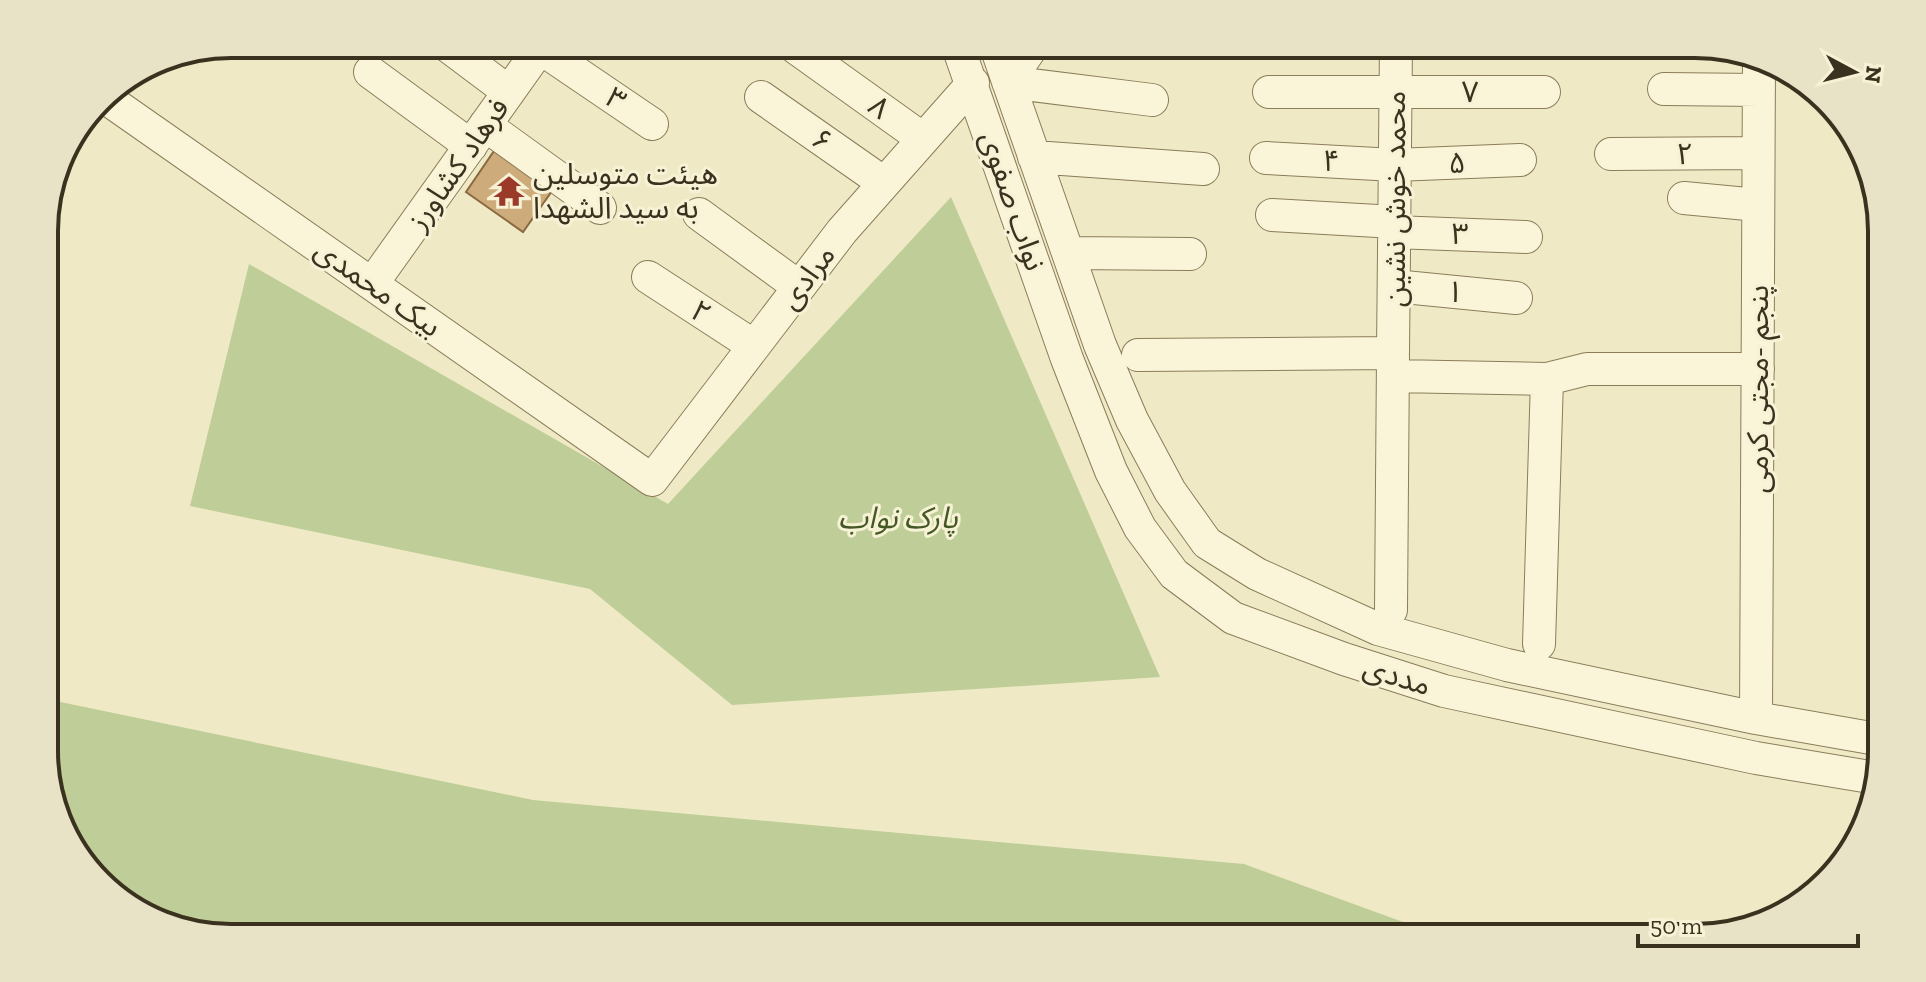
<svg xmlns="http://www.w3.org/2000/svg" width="1926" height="982" font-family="'Zilla Slab','Noto Sans Arabic',serif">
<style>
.green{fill:#bfce98}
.building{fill:#ceab7a;stroke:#8b6940;stroke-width:2}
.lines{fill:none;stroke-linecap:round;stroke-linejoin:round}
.minor-casing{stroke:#8b7c5a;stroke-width:34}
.minor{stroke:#faf5d9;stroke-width:32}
.labels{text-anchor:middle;stroke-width:6;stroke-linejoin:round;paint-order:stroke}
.street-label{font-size:30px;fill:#3b311f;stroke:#f7f2d5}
.poi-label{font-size:30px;fill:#3b311f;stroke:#f7f2d5;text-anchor:start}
.park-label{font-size:30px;font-style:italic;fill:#435825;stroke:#f7f2d5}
.rim{fill:none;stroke:#3b311f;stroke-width:4}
</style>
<rect width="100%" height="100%" fill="#efeac5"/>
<!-- green -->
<path class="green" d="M951,197L1160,677L732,705L590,589L190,506L249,264L668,504Z
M46,699L533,800L1244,864L1447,938H231L149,919L82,864L46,776Z"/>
<!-- building -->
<path class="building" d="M494,151L552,191L523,232L466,192Z"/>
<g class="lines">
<defs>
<path id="minor" d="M445,44L509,92
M957,44L1067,359L1111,471L1140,528L1174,574L1233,618L1344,659L1444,691L1756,758L1876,778
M995,44L1100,345L1132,420L1170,491L1207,543L1257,574L1378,629L1507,665L1756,718L1882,740
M1034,44L1008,82L1152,100
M540,48L652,124
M796,48L923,139
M370,72L471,146
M1664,89L1759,90
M1269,92H1544
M103,96L652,480L842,231L973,83
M761,97L884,183
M485,125L600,208
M1611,154L1758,153
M1034,157L1203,169
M1266,158L1395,165L1520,160
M1684,198L1758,205
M699,214L799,287
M1272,215L1395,222
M1394,232L1526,237
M1068,253L1190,254
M648,277L754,346
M372,284L543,44
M1394,286L1516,298
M1138,355L1393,353L1396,44
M1394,376L1547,379L1587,369H1758
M1391,610L1393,356
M1539,644L1547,379
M1756,718L1759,59"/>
</defs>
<!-- minor casing -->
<use href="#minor" class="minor-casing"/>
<!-- minor -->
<use href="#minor" class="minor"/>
</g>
<!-- icons -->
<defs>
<symbol id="temple-bare" viewBox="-9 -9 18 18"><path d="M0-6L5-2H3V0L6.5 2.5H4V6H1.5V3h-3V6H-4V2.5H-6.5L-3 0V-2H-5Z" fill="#9c3a29" stroke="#f7f2d5" stroke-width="2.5" paint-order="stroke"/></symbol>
</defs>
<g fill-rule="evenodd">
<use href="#temple-bare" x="487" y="169" width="44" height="44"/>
</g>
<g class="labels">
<!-- street labels -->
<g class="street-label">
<text x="1470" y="102">۷</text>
<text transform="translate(616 99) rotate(34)" y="10">۳</text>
<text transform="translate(879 107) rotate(36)" y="10">۸</text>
<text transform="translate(822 140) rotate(35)" y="10">۶</text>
<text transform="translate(1685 154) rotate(-1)" y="10">۲</text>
<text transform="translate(1331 161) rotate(3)" y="10">۴</text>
<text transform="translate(1457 163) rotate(-2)" y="10">۵</text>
<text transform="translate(458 164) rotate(-55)" y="10">فرهاد کشاورز</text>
<text transform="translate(1395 199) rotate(-90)" y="10">محمد خوش نشین</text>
<text transform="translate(1013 201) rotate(71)" y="10">نواب صفوی</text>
<text transform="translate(1460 234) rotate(2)" y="10">۳</text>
<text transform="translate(807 277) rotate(-53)" y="10">مرادی</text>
<text transform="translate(378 288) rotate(35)" y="10">بیک محمدی</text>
<text transform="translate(1455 292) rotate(6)" y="10">۱</text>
<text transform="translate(701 312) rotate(33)" y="10">۲</text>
<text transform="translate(1758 389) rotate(-90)" y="10">پنجم -مجتی کرمی</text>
<text transform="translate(1397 676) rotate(17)" y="10">مددی</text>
</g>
<!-- poi labels -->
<g class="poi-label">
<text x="533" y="184">هیئت متوسلین<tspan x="533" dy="34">به سید الشهدا</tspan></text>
</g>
<!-- park labels -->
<g class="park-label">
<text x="898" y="528">پارک نواب</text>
</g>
</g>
<!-- crop -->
<path d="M0 0H1926V982H0ZM231 58H1695A173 173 0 0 1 1868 231V751A173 173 0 0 1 1695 924H231A173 173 0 0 1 58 751V231A173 173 0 0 1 231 58Z" fill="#e8e3c6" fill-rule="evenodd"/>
<path class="rim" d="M231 58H1695A173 173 0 0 1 1868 231V751A173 173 0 0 1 1695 924H231A173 173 0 0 1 58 751V231A173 173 0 0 1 231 58Z"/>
<!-- north arrow -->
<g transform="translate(1854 72) rotate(97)" stroke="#f7f2d5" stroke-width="6" paint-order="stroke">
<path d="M0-6L14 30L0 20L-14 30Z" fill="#3b311f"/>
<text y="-12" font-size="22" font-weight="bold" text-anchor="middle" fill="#3b311f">N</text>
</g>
<!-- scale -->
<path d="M1638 934v12h220v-12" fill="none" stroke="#3b311f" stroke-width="4"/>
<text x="1650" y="934" font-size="24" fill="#3b311f" stroke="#f7f2d5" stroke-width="6" paint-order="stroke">50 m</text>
</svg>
